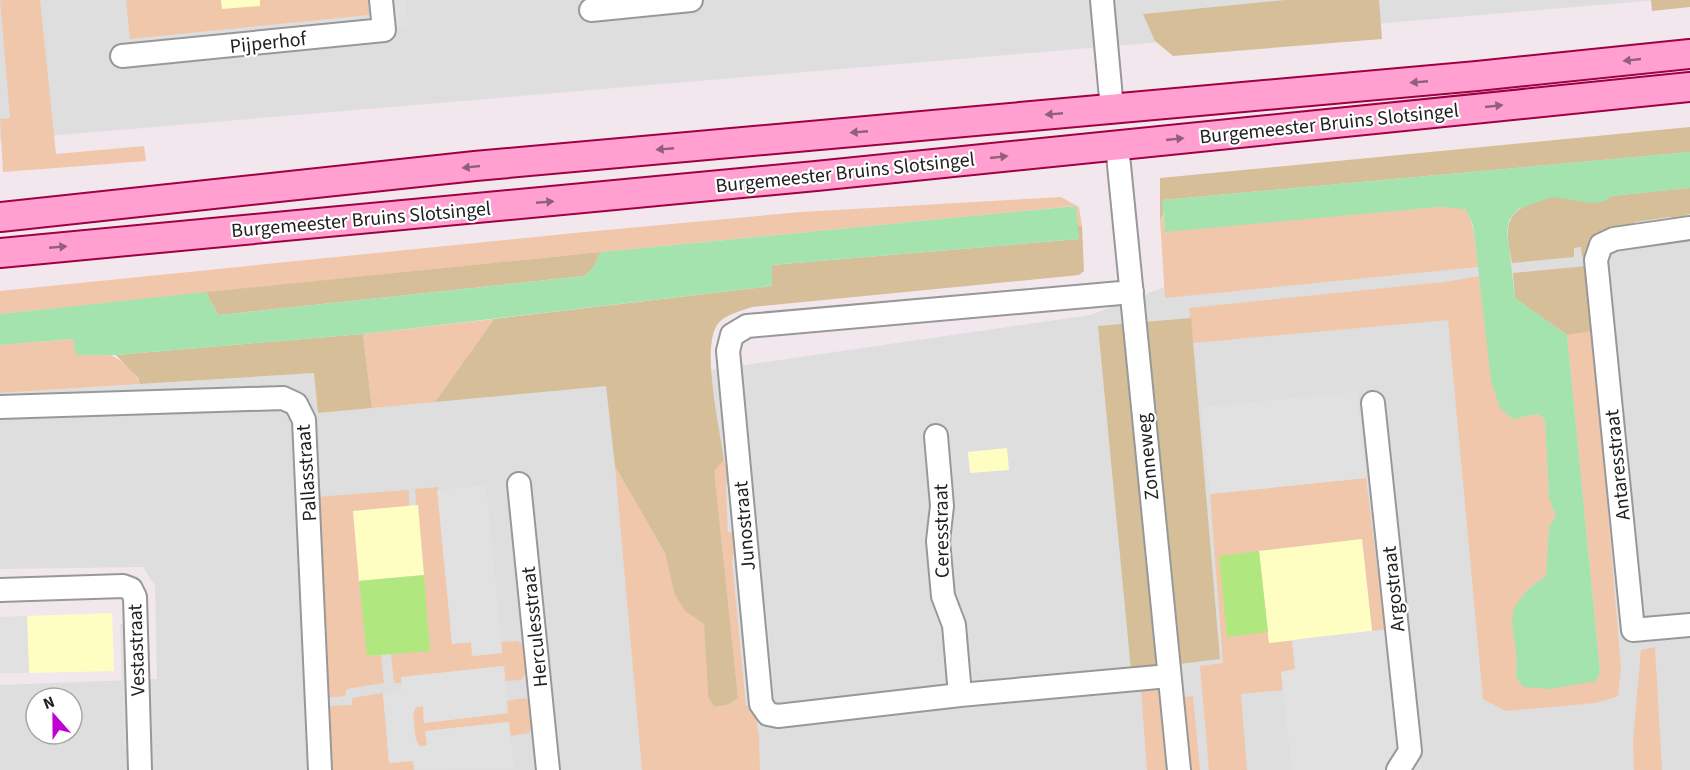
<svg xmlns="http://www.w3.org/2000/svg" width="1690" height="770" font-family="'Source Sans 3',sans-serif">
<style>
.residential{fill:#dfdedf;fill-rule:evenodd}
.grass{fill:#f0c7aa}
.forest{fill:#d5be98}
.park{fill:#fefec2}
.pitch{fill:#b0e87f}
.parking{fill:#e1e1e1}
.water{fill:#a4e3ad}
.lines{fill:none;stroke-linecap:round;stroke-linejoin:round}
.minor-casing{stroke:#989898;stroke-width:26}
.major-casing{stroke:#9f0042;stroke-width:32}
.minor{stroke:#fff;stroke-width:22}
.major{stroke:#ffa0d1;stroke-width:28}
.oneway{fill:#906079}
.labels{text-anchor:middle;stroke-width:4.5;stroke-linejoin:round;paint-order:stroke}
.street-label{font-size:20px;fill:#212121;stroke:#fff}
</style>
<rect width="100%" height="100%" fill="#f2e7ec"/>
<!-- residential -->
<path class="residential" d="M0,0H1658L0,140Z
M1690,143V770H0V685L157,679L155,586L143,567L0,569V393L314,373L319,413L606,385L1090,315L1470,172ZM36,698H72V734H36Z"/>
<!-- grass -->
<path class="grass" d="M0,0H40L56,154L144,146L146,161L3,172L0,119L10,118Z
M126,0H368L369,15L130,39Z
M1061,197L1079,207L1082,226H1077L1075,206L601,252L0,314V291L574,233L801,212Z
M1439,207L1464,208C1476,225 1475,247 1478,267L1165,298L1160,219L1163,215L1165,231Z
M1481,276L1491,380L1513,419L1537,414L1545,419L1549,496L1556,517L1549,526L1546,576C1493,612 1521,626 1516,678L1600,672L1567,335L1593,331L1621,669L1618,696L1596,703L1506,711L1483,699L1448,320L1193,343L1189,308L1444,282Z
M494,319L435,402L372,408L363,334Z
M74,339C97,350 130,357 140,384L0,393V345Z
M724,460L732,483L726,484L728,532H734L736,542L732,561L746,706H754L759,736L760,770H642L615,466C631,494 648,522 663,550C682,585 661,595 704,624L708,696L714,707L725,706L738,697L713,471Z
M1366,478L1385,630L1372,631L1362,539L1259,551L1269,642L1292,640L1295,669L1281,672L1283,690L1241,694L1247,770H1209L1200,666L1223,663L1210,494Z
M438,487L452,643L471,642L473,656L502,653L501,642L517,641L525,645L528,671L521,680L505,681L503,666L402,677V683H394L391,654L430,650L415,489Z
M409,490V506L353,511L367,656L381,655L384,683L347,689L345,696L326,698L315,497Z
M1655,647L1662,770H1634L1633,740L1641,650Z
M1141,690L1162,691L1169,770H1147Z
M383,693L389,762L412,759L414,770H327L324,706L352,705V698Z
M1193,696L1200,770H1190L1184,697Z
M526,698C536,710 535,720 529,733L510,736L508,722L426,731L427,746L421,747C413,739 410,716 416,707L423,706L424,723L507,713L506,701Z"/>
<!-- forest -->
<path class="forest" d="M1285,0H1379L1382,39L1173,56L1155,41L1143,14Z
M1651,0H1690V7L1652,11Z
M1690,127V152L1163,200V215L1160,219V178Z
M1690,188V214L1686,215V219L1672,222L1670,217L1635,222V229L1597,236L1590,242L1588,256L1582,257L1581,247L1574,248V257L1512,263C1508,241 1501,218 1525,206C1533,202 1543,197 1552,197C1574,195 1591,209 1611,196Z
M1077,226H1082L1084,271L1079,275L752,307C741,311 722,315 716,327C702,352 720,429 724,460L714,471L738,698L727,705L714,707L708,696L704,624L685,611L675,595L665,553L615,466L606,386L435,402L494,319L772,286V265L1079,239Z
M601,252L593,268L584,276L218,315L206,292Z
M1587,266L1593,331L1567,335L1515,298L1513,273Z
M1191,318L1220,659L1131,670L1098,326Z
M363,334L372,408L318,413L314,373L140,384L138,378L116,355Z"/>
<!-- park -->
<path class="park" d="M221,0H260V6L222,9Z
M1007,448L1009,470L970,473L968,452Z
M418,505L424,575L359,581L353,511Z
M1362,539L1372,631L1269,643L1259,551Z
M112,613L114,671L29,673L27,616Z"/>
<!-- pitch -->
<path class="pitch" d="M1259,551L1268,632L1227,637L1219,556Z
M424,575L430,651L367,656L359,581Z"/>
<!-- parking -->
<path class="parking" d="M391,0H405L408,27L394,28Z
M1357,392L1366,478L1210,494L1201,407Z
M742,434H749L761,561H755Z
M726,483H732L734,532H728Z
M486,485L502,653L472,656L471,642L452,644L437,490Z
M765,594L774,687L768,688L759,595Z
M27,616L29,673H0V617Z
M120,624H126L130,750H124Z
M1405,627L1422,770H1292L1281,672L1295,669L1292,640Z
M504,666L508,713L424,723L423,706L416,707L413,712L416,742L421,747L427,745L425,731L509,722L514,768L415,770L414,761L389,763L383,693L402,691L401,677Z
M930,708L931,714L874,719L873,714Z"/>
<!-- water -->
<path class="water" d="M1690,152V188L1611,196L1603,202L1591,203L1552,197L1518,209L1509,220L1507,232L1515,298L1567,335L1600,672L1596,681L1550,689L1523,687L1516,677C1521,624 1491,614 1546,576L1549,526L1556,517L1549,497L1545,419L1537,414L1513,419L1500,408L1491,380L1473,224L1465,209L1439,207L1165,232L1162,200Z
M1076,206L1079,239L772,265V286L363,334L116,355H76L73,339L0,345V314L206,292L218,315L584,276L593,268L601,252Z"/>
<g class="lines">
<defs>
<path id="minor" d="M1102,0L1112,109
M591,10L691,0
M122,56L384,30L381,0
M1117,145L1179,770
M1690,228L1614,239L1601,245L1596,260L1633,630L1690,625
M1132,292L747,326L732,335L728,351L761,704L768,714L778,716L960,695L1169,676
M1373,403L1410,751L1398,770
M0,407L283,398L296,404L304,420L320,770
M936,436L942,506L938,541L943,596L954,625L960,695
M519,484L548,770
M0,590L123,586L131,589L135,597L140,770"/>
<path id="major" d="M0,217L475,166L1477,76L1690,54
M0,253L816,176L1690,87"/>
</defs>
<!-- minor casing -->
<use href="#minor" class="minor-casing"/>
<!-- major casing -->
<use href="#major" class="major-casing"/>
<!-- minor -->
<use href="#minor" class="minor"/>
<!-- major -->
<use href="#major" class="major"/>
</g>
<!-- one-way arrows -->
<defs><path id="oneway-solid" d="M-6-.8H1V-3.2L6.5 0L1 3.2V.8H-6Z" transform="scale(1.5)"/></defs>
<g class="oneway">
<use href="#oneway-solid" transform="translate(1632 60) rotate(174)"/>
<use href="#oneway-solid" transform="translate(1419 82) rotate(175)"/>
<use href="#oneway-solid" transform="translate(1494 106) rotate(-6)"/>
<use href="#oneway-solid" transform="translate(1054 114) rotate(175)"/>
<use href="#oneway-solid" transform="translate(859 132) rotate(175)"/>
<use href="#oneway-solid" transform="translate(1175 139) rotate(-6)"/>
<use href="#oneway-solid" transform="translate(665 149) rotate(175)"/>
<use href="#oneway-solid" transform="translate(999 157) rotate(-6)"/>
<use href="#oneway-solid" transform="translate(471 167) rotate(174)"/>
<use href="#oneway-solid" transform="translate(545 202) rotate(-5)"/>
<use href="#oneway-solid" transform="translate(58 247) rotate(-5)"/>
</g>
<g class="labels">
<!-- street labels -->
<g class="street-label">
<text transform="translate(268 42) rotate(-6)" y="7">Pijperhof</text>
<text transform="translate(1329 123) rotate(-6)" y="7">Burgemeester Bruins Slotsingel</text>
<text transform="translate(845 172) rotate(-6)" y="7">Burgemeester Bruins Slotsingel</text>
<text transform="translate(361 219) rotate(-5)" y="7">Burgemeester Bruins Slotsingel</text>
<text transform="translate(1147 457) rotate(-96)" y="7">Zonneweg</text>
<text transform="translate(1617 465) rotate(-96)" y="7">Antaresstraat</text>
<text transform="translate(306 473) rotate(-94)" y="7">Pallasstraat</text>
<text transform="translate(744 526) rotate(-95)" y="7">Junostraat</text>
<text transform="translate(941 531) rotate(-91)" y="7">Ceresstraat</text>
<text transform="translate(1393 589) rotate(-96)" y="7">Argostraat</text>
<text transform="translate(534 627) rotate(-96)" y="7">Herculesstraat</text>
<text transform="translate(136 650) rotate(-92)" y="7">Vestastraat</text>
</g>
</g>
<!-- north arrow -->
<g transform="translate(54 716) rotate(339)"><circle r="28" fill="#ffffff" stroke="#a6a6a6" stroke-width="1.5"/>
<path d="M0-4.5L10 22L0 15L-10 22Z" fill="#c100d3"/>
<text y="-9" font-size="16" font-weight="bold" text-anchor="middle" fill="#212121">N</text>
</g>
</svg>
